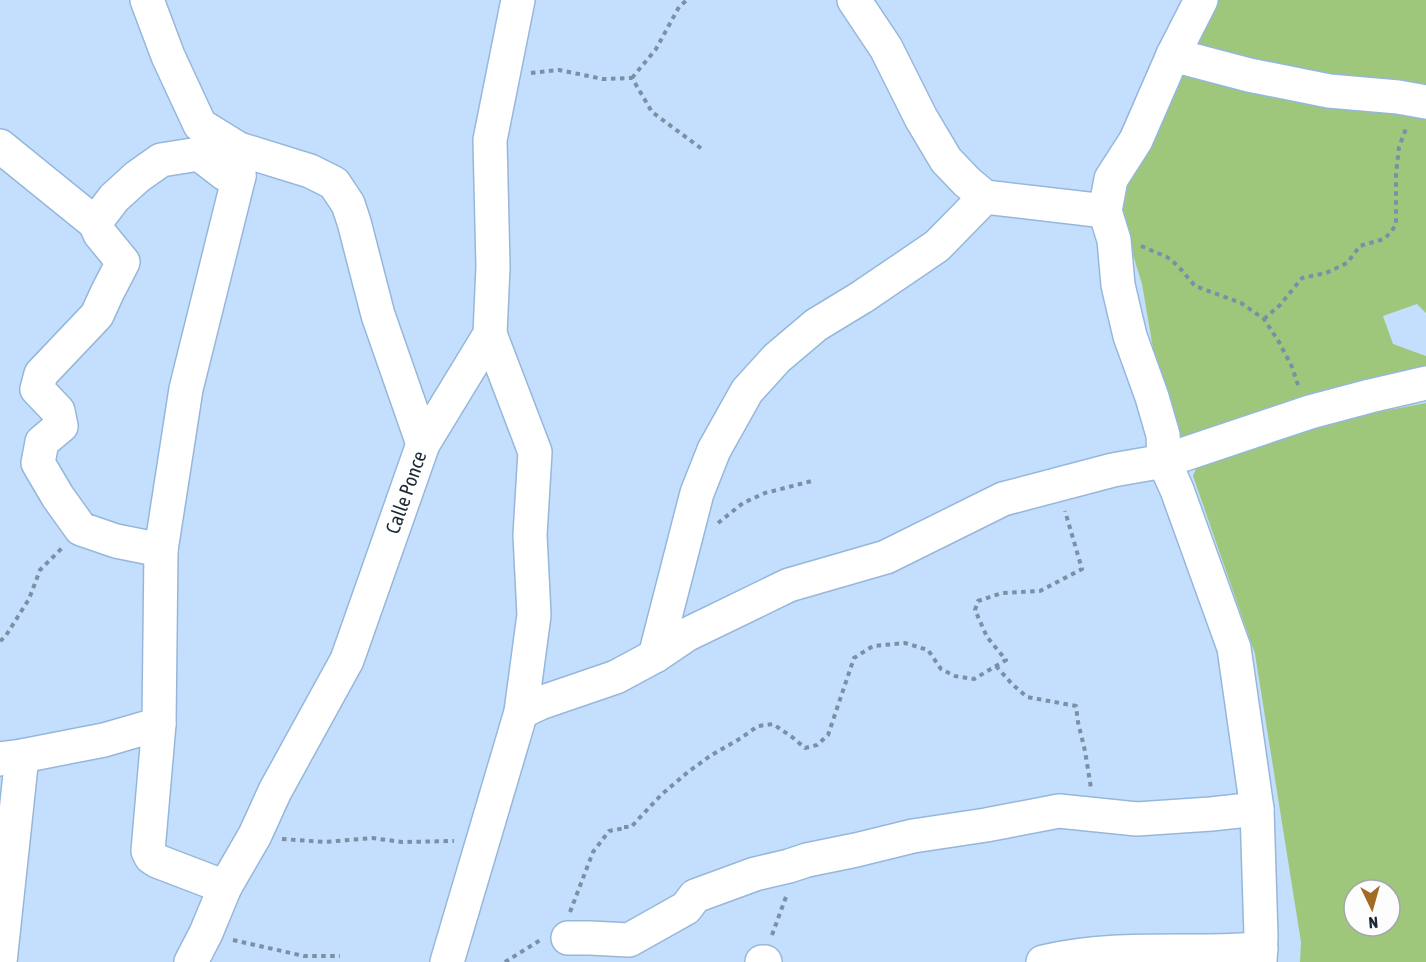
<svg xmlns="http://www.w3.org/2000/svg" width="1426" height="962" font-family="'Asap Condensed',sans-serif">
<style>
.green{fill:#9fc77c;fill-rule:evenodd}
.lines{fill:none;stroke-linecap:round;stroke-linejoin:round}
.minor-casing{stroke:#96b7db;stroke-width:36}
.path{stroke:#7b8fa6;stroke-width:4;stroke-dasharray:4.5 4.5;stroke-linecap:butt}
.minor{stroke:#fff;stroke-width:33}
.labels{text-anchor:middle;stroke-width:6;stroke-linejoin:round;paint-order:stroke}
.street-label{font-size:20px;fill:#1b2735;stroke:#fdfdfd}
</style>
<rect width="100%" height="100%" fill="#c4dffd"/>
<!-- green -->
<path class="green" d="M1199,0H1426V313L1417,304L1383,316L1393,344L1426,356V369L1178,440L1156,366L1142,284L1117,203Z
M1426,403V962H1300L1301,942L1255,654L1193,476L1200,459L1325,422ZM1354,890H1390V926H1354Z"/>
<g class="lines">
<defs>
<g id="minor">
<path d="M147,0L168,56L200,125L239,149L310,171L334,183L348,204L354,222L378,315L423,444"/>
<path d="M854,0L886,48L921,118L946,160L967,182L985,197L1105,211L1114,240L1118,285L1130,336L1152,397L1163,435L1164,461L1177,490L1234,648L1257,809L1261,936L1260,962"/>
<path d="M1173,55L1201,0"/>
<path d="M0,146L95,223"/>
<path d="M1105,211L1111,179L1136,140L1173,55L1249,75L1329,91L1398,97L1426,102"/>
<path d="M161,550L116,541L81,529L58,497L38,463L42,442L61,426L58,411L37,389L41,374L97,315L107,293L123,262L100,234L95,223L114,198L137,177L161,160L199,154L225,174L239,176"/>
<path d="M655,656L697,493L714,450L747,391L777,358L816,325L862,297L937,246L985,197"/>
<path d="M521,712L540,703L616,677L655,656L686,635L789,585L886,557L1003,499L1113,470L1164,461L1310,412L1370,396L1426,383"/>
<path d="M0,759L22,756L104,740L159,724"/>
<path d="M225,887L157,861L151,857L148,851L159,724L161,550L186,389L239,176V149"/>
<path d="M568,938H590L629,940L686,908L695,896L755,874L789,866L807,860L856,850L913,836L986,825L1059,811L1137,819L1211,814L1257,809"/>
<path d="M0,962L22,756"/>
<path id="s1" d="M191,962L206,933L225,887L255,835L275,791L347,660L423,444L490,334L493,267L490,140L518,0"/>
<path d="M447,962L521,712L534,615L530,535L535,452L490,334"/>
<path d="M762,962H765"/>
<path d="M1043,962C1094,950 1144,951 1196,951C1218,951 1239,950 1261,949"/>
</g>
</defs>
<!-- minor casing -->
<use href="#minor" class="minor-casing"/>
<!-- path -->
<path class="path" d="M531,73L559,70L603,79L632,78L652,112L702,149
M632,78L656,49L679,7L687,0
M1141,246L1167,257L1178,266L1195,286L1241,303L1264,319L1279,342L1292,367L1299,388
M1264,319L1280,305L1302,278L1326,273L1347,263L1360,246L1384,239L1390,233L1396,225V174L1399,147L1407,126
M718,523L743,503L765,493L812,481
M0,641L5,637L29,599L40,570L62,548
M996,666L1012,684L1027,697L1076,706L1078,722L1085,751L1091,788
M624,827H631L661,795L688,772L710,756L741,738L758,726L773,724L792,737L805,748L817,745L828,735L854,658L873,646L905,643L928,650L941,669L955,676L974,679L1006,660L987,637L975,610L978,601L1002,593L1040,591L1082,569L1065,511
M282,839L325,842L372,838L402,842L454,841
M570,912L593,852L609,831L625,828
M772,935L787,894
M233,940L304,956H340
M505,962L542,939"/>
<!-- minor -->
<use href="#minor" class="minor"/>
</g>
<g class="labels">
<!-- street labels -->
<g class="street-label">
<text dy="7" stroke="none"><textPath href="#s1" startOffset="518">Calle Ponce</textPath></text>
</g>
</g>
<!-- north arrow -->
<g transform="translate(1372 908) rotate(175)"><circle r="28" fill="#fdfdfd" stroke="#a3a7ad" stroke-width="1.5"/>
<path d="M0-4.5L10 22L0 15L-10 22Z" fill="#a06c23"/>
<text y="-9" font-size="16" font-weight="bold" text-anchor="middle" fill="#1b2735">N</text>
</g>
</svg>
